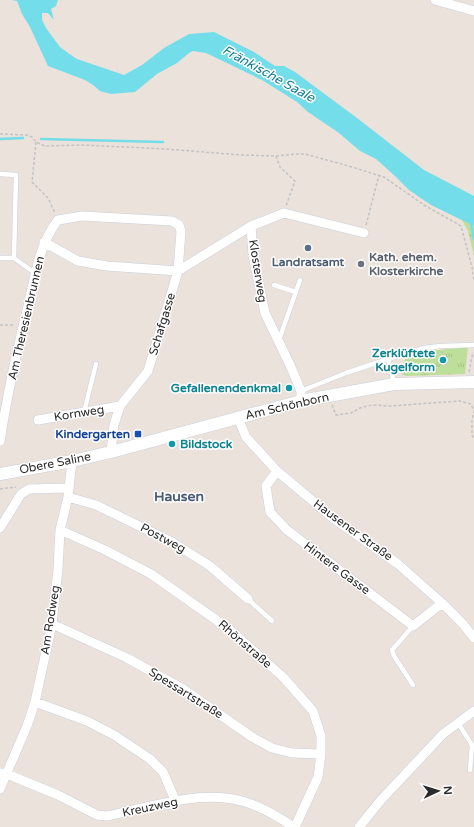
<svg xmlns="http://www.w3.org/2000/svg" width="474" height="827" font-family="'Varela Round',sans-serif">
<style>
.grass{fill:url(#grass-tufts)}
.water{fill:#73dee9}
.lines{fill:none;stroke-linecap:round;stroke-linejoin:round}
.stream{stroke:#73dee9;stroke-width:2.5}
.service-casing{stroke:#cad0db;stroke-width:5.5}
.minor-casing{stroke:#cad0db;stroke-width:10}
.secondary-casing{stroke:#cad0db;stroke-width:13}
.path{stroke:#c3c3c3;stroke-width:1.5;stroke-dasharray:3 2;stroke-linecap:butt}
.service{stroke:#fff;stroke-width:4.5}
.minor{stroke:#fff;stroke-width:9}
.secondary{stroke:#fff;stroke-width:12}
.service-dot{fill:#5c6f8a;stroke:#fff;stroke-width:1.5}
.worship-dot{fill:#6b7280;stroke:#fff;stroke-width:1.5}
.culture-dot{fill:#0f9aa8;stroke:#fff;stroke-width:1.5}
.transit-dot{fill:#1a4fb4;stroke:#fff;stroke-width:1.5}
.labels{text-anchor:middle;stroke-width:3;stroke-linejoin:round;paint-order:stroke}
.worship-label{font-size:12px;font-weight:bold;fill:#5b616d;stroke:#fff;text-anchor:start}
.service-label{font-size:12px;font-weight:bold;fill:#4e5e75;stroke:#fff}
.street-label{font-size:12px;fill:#2a2a2a;stroke:#fff}
.culture-label{font-size:12px;font-weight:bold;fill:#0d838f;stroke:#fff;text-anchor:end}
.transit-label{font-size:12px;font-weight:bold;fill:#164399;stroke:#fff;text-anchor:end}
.water-label{font-size:13px;font-style:italic;fill:#137e94;stroke:#fff}
.quarter-label{font-size:14px;font-weight:bold;fill:#4c5c78;stroke:#fff}
</style>
<defs>
<pattern id="grass-tufts" width="24" height="20" patternUnits="userSpaceOnUse"><rect width="24" height="20" fill="#bedf9b"/><path d="M3 7l-1-3M5 7V3M7 7l1-3M15 17l-1-3M17 17v-4M19 17l1-3" fill="none" stroke="#a3c086"/></pattern>
</defs>
<rect width="100%" height="100%" fill="#ebe2dc"/>
<!-- grass -->
<path class="grass" d="M462,220L474,226V256L468,231Z
M468,347L465,374L406,376L402,374C400,367 405,357 411,353Z"/>
<!-- water -->
<path class="water" d="M12,0H58L56,6L51,9L54,20L48,13H42V20L46,28L60,47L68,53L77,59L124,75L142,65L164,48L189,34L214,32L254,52L275,66H284L295,72L357,118L424,170L474,196V226L431,205L409,190L395,176L376,159L360,151L339,133L308,112L297,102L262,80L206,53L193,51L189,53L177,63L157,74L135,92L111,94L100,91L93,85L85,80L48,66L30,27L22,14L17,1Z"/>
<g class="lines">
<!-- stream -->
<path class="stream" d="M0,139L23,138
M41,139L163,142
M471,224L474,239"/>
<defs>
<path id="service" d="M0,174L16,175L14,258
M0,258H14L36,274
M274,285L296,292
M279,340L300,280
M388,359L424,348L441,346L474,345
M301,391L346,373L388,359L394,382
M84,412L96,364
M248,599L272,621
M413,685L394,656L392,650L413,626
M458,723L472,745L470,770"/>
<path id="minor" d="M435,0L474,11
M301,401V391L290,365L265,313L253,255L251,226L284,213L364,233
M238,418L246,437L277,471L333,518L398,564L442,603L463,624L474,638
M38,420L120,406
M0,441C7,396 17,350 28,306C35,277 39,244 58,220L82,216L172,221L179,225L181,231L178,271L107,266L78,261L44,242
M111,452L114,425L120,406L148,371L178,271L251,226
M277,471L266,486L270,512L287,530L413,626L442,603
M68,497L96,505L172,542L210,566L248,599
M0,528L21,494L29,489L69,488
M60,530L105,550L151,574L229,629L283,677L313,711L321,736V754L318,777L295,827
M52,624L127,658L183,689L252,737L272,748L292,753L321,754
M35,702L87,721L114,735L150,759L163,772L176,802
M0,773L7,774L58,795L97,815L107,816C145,808 195,792 233,799C256,803 275,815 294,827
M0,789L27,726L35,702L52,624L58,569L60,530L68,497L72,461
M359,827L381,800L443,734L474,711"/>
<path id="secondary" d="M0,474L72,461L111,452L301,401L394,384L474,382"/>
</defs>
<!-- service casing -->
<use href="#service" class="service-casing"/>
<!-- minor casing -->
<use href="#minor" class="minor-casing"/>
<!-- secondary casing -->
<use href="#secondary" class="secondary-casing"/>
<!-- path -->
<path class="path" d="M0,134L27,135L32,137L36,142L45,146L82,145L166,149L241,155L276,156L296,154H305L352,167L384,177L424,205L461,226L472,267L474,281
M36,142L32,182L48,198L55,213
M276,156L280,167L295,181L286,206
M366,225L379,175
M0,325H14
M442,352L443,356L440,357L439,361L441,365H444L448,362L447,358L443,356
M469,372L473,352
M332,405L336,415L351,413L360,408L372,405L390,406L459,401L471,404L474,411L472,421V435L474,439
M0,489L16,487"/>
<!-- service -->
<use href="#service" class="service"/>
<!-- minor -->
<use href="#minor" class="minor"/>
<!-- secondary -->
<use href="#secondary" class="secondary"/>
</g>
<!-- markers -->
<circle class="service-dot" cx="308" cy="248" r="4"/>
<circle class="worship-dot" cx="361" cy="264" r="4"/>
<g class="culture-dot">
<circle cx="443" cy="360" r="4"/>
<circle cx="289" cy="388" r="4"/>
<circle cx="172" cy="444" r="4"/>
</g>
<rect class="transit-dot" x="134" y="430" width="8" height="8" rx="2"/>
<g class="labels">
<!-- worship labels -->
<g class="worship-label">
<text x="369" y="261">Kath. ehem.<tspan x="369" dy="14">Klosterkirche</tspan></text>
</g>
<!-- service labels -->
<g class="service-label">
<text x="308" y="266">Landratsamt</text>
</g>
<!-- street labels -->
<g class="street-label">
<text transform="translate(258 271) rotate(81)" y="4">Klosterweg</text>
<text transform="translate(26 318) rotate(-77)" y="4">Am Theresienbrunnen</text>
<text transform="translate(162 324) rotate(-73)" y="4">Schafgasse</text>
<text transform="translate(287 406) rotate(-13)" y="4">Am Schönborn</text>
<text transform="translate(79 413) rotate(-9)" y="4">Kornweg</text>
<text transform="translate(55 463) rotate(-11)" y="4">Obere Saline</text>
<text transform="translate(353 530) rotate(36)" y="4">Hausener Straße</text>
<text transform="translate(163 538) rotate(28)" y="4">Postweg</text>
<text transform="translate(337 568) rotate(37)" y="4">Hintere Gasse</text>
<text transform="translate(50 620) rotate(-81)" y="4">Am Rodweg</text>
<text transform="translate(245 644) rotate(41)" y="4">Rhönstraße</text>
<text transform="translate(186 693) rotate(32)" y="4">Spessartstraße</text>
<text transform="translate(150 807) rotate(-12)" y="4">Kreuzweg</text>
</g>
<!-- culture labels -->
<g class="culture-label">
<text x="435" y="357">Zerklüftete<tspan x="435" dy="14">Kugelform</tspan></text>
<text x="281" y="392">Gefallenendenkmal</text>
<text x="180" y="448" text-anchor="start">Bildstock</text>
</g>
<!-- transit labels -->
<g class="transit-label">
<text x="130" y="438">Kindergarten</text>
</g>
<!-- water labels -->
<g class="water-label">
<text transform="translate(269 73) rotate(29)" y="5">Fränkische Saale</text>
</g>
<!-- quarter labels -->
<g class="quarter-label">
<text x="179" y="501">Hausen</text>
</g>
</g>
<!-- north arrow -->
<g transform="translate(438 791) rotate(86)" stroke="#ffffff" stroke-width="3" paint-order="stroke">
<path d="M0-3L7 15L0 10L-7 15Z" fill="#2a2a2a"/>
<text y="-6" font-size="11" font-weight="bold" text-anchor="middle" fill="#2a2a2a">N</text>
</g>
</svg>
